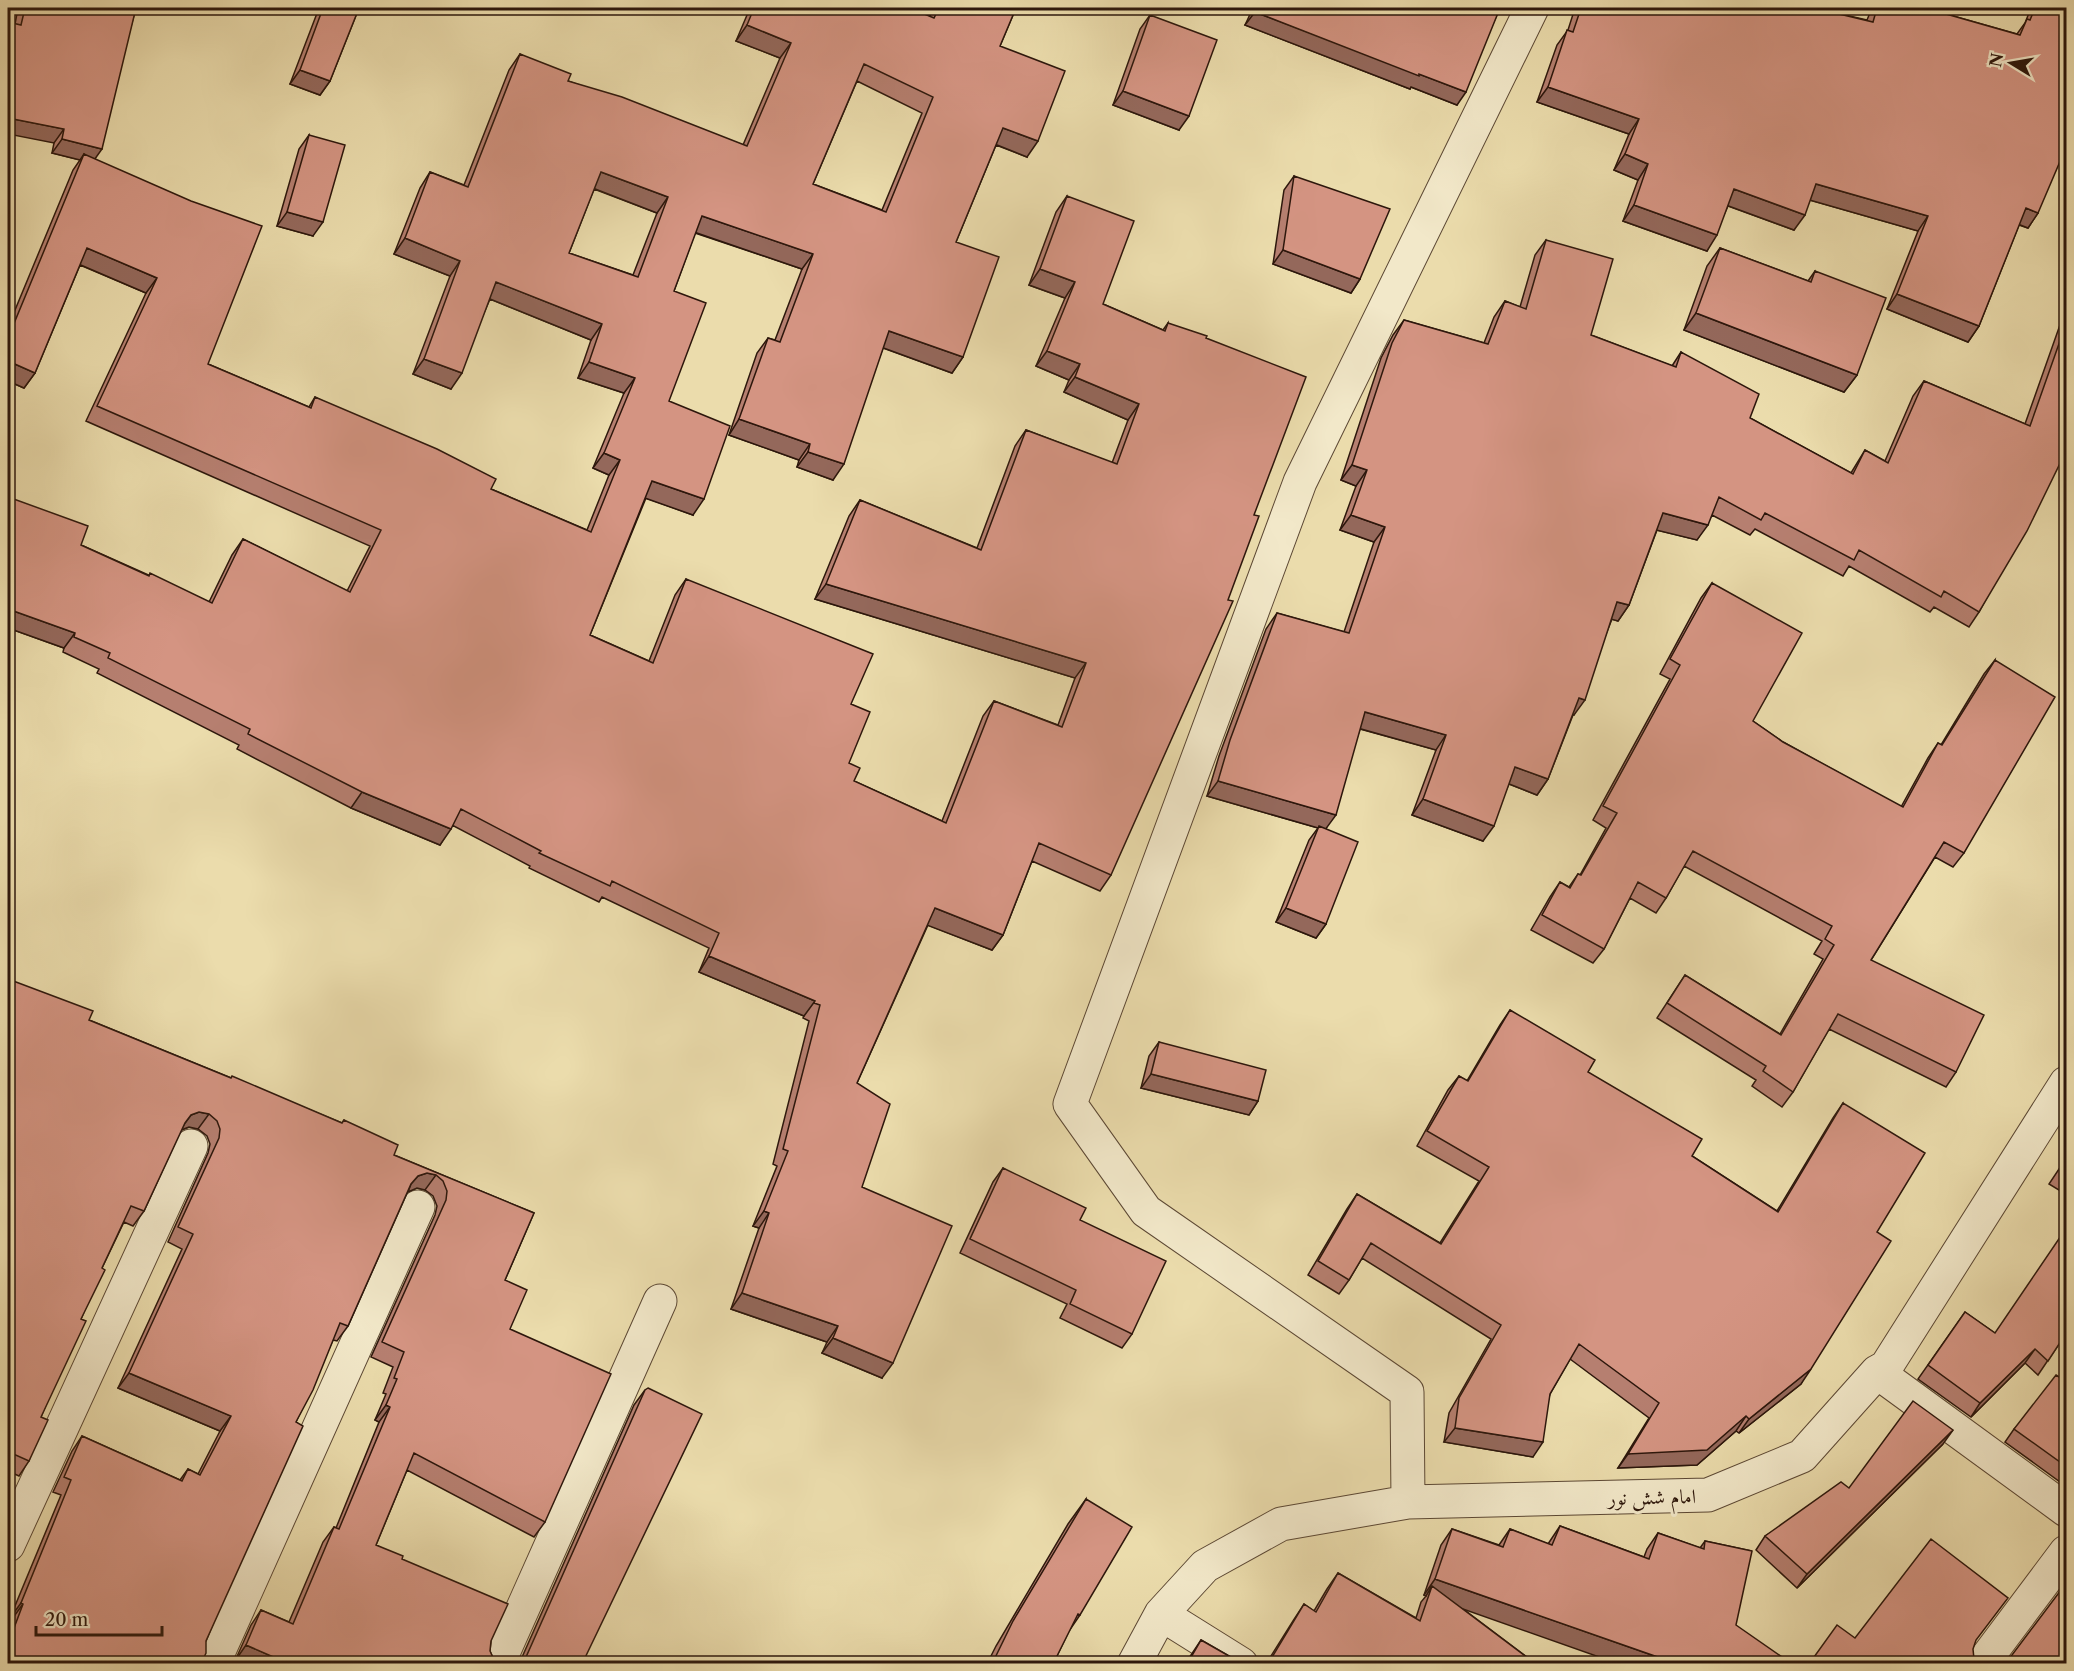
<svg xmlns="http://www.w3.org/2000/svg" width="2074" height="1671" font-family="'Libre Caslon Text',Amiri,serif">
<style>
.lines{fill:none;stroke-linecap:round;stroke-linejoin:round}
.minor-casing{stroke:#5c4834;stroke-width:35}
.minor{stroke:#f2e8c9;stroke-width:33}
.wall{fill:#b67f70;stroke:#2d170c;stroke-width:1.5;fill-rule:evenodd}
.shaded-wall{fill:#94685b;stroke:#2d170c;stroke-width:1.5}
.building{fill:#d49482;stroke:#2d170c;stroke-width:1.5;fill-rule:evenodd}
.labels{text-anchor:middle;stroke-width:6;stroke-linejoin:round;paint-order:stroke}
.street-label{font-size:20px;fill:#2d170c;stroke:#f2e8c9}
</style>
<rect width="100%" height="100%" fill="#ebdcac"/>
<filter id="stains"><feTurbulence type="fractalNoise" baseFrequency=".00333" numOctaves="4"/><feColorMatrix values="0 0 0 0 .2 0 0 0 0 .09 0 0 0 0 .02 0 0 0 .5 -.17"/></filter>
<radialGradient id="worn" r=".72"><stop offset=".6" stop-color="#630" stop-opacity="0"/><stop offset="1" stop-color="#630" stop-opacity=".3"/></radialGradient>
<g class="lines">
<defs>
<path id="minor" d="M1877,1372L2066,1510
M1408,1502L1407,1392L1146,1211L1070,1104L1300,482L1532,8
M8,1545L191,1146
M1161,1614L1241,1664
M213,1664L418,1207
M498,1664L660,1301
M1134,1664L1161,1614L1205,1566L1281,1524L1408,1502L1708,1495L1802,1456L1877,1372L1886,1367L2066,1083
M1982,1664L2066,1552"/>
</defs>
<!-- minor casing -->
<use href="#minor" class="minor-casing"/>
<!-- minor -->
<use href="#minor" class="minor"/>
</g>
<!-- wall -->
<path class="wall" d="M18,8H136L95,159L208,364L309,407L315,397L491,489L587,530L609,475L593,468L624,393L578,378L591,340L490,299L451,389L413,374L450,276L394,254L420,188L430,172L464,185L509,70L520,54L568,81L743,145L780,58L736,41L750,8H910L930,16L934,8H1016L1000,46L1027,157L996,145L956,242L963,357L952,373L883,348L833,480L797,467L799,460L729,435L757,353L768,338L775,340L802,269L695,233L674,291L669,401L693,515L646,498L590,635L649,661L675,595L686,579L851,704L849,763L854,781L942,821L983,716L994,701L1058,725L1075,678L815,599L849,516L860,500L977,548L1015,446L1026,430L1112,463L1128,420L1064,392L1069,380L1036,366L1065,298L1029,285L1056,212L1067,196L1103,304L1163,330L1168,323L1111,875L1100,891L1032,861L1003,935L992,950L928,925L857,1083L862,1187L882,1378L822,1353L827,1342L731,1309L759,1228L753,1226L777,1166L773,1164L809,1021L803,1018L804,1016L699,972L709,948L602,897L599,902L529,868L530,866L452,825L440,845L351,808L237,749L239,745L97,673L99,669L63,652L64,648L8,628V502L11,498L81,545L209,602L232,555L243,539L347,591L370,546L86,421L146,293L80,265L35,373L24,388L8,381V327L73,170L80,160L52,153L54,143L15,24ZM857,81L922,113L882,210L813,184ZM594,189L657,213L633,275L569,253Z
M319,8H359L330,81L320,95L290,84Z
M1253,8H1500L1457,105L1411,87L1410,89L1245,25Z
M1575,8H1814L1867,20L1872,8H1925L2017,34L2025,23L2031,8H2067L2038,213L2028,228L2019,225L1979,326L1968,342L1887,309L1918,231L1810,200L1794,230L1728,206L1707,251L1623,221L1638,180L1614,170L1629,134L1537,102L1557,45L1568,30Z
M1150,15L1179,130L1113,105L1140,29Z
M309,135L313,236L277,226L299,149Z
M1294,176L1360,279L1351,293L1273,264L1284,190Z
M1546,240L1591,335L1672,366L1681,352L1750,418L1851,473L1865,450L1885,461L1913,396L1924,381L2025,424L2067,305V449L1979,612L1969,627L1934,607L1930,612L1849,566L1843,576L1755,529L1750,535L1712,515L1697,540L1657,530L1629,605L1618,621L1612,619L1574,715H1573L1548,779L1537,795L1509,784L1483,841L1412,815L1436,750L1360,729L1326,829V924L1316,938L1276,922L1309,840L1318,828L1207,796L1219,756L1266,629L1277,613L1344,632L1374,542L1340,530L1356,486L1341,480L1381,358L1393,335L1404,320L1484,343L1494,317L1505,301L1520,307L1535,255Z
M1720,248L1808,281L1815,271L1857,375L1844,392L1684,330L1707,266Z
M1712,583L1753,721L1783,742L1901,807L1928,758L1938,743L1941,745L1984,674L1995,660L1964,853L1953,867L1935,857L1871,960L1956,1072L1946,1087L1829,1029L1793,1092L1782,1107L1752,1086L1756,1080L1657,1018L1685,975L1780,1034L1823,959L1814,954L1822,941L1684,866L1666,898L1656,913L1630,898L1604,949L1593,963L1531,930L1550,897L1560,882L1569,887L1578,874L1580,875L1606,828L1593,820L1670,679L1660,674L1701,598Z
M8,979L89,1020L342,1123L344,1120L394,1155L534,1213L505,1280L510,1329L545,1522L534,1537L407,1470L376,1545L402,1559L491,1641L490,1651L494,1660L498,1664H242L235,1661L251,1625L261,1610L289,1622L323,1542L334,1527L336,1528L379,1422L375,1420L386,1394L383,1393L393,1367L371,1357L435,1215L437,1206L433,1196L425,1190L417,1188L408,1191L348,1326L337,1341L333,1340L296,1422L206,1641L8,1664V1631L12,1619L10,1618L61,1495L53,1492L72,1451L82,1436L180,1480L188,1469L198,1474L220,1431L118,1388L182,1249L168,1242L208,1153L210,1144L207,1136L198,1129L189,1127L181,1130L144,1211L133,1226L124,1222L102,1268L41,1417L29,1461L19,1476L8,1471Z
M1510,1010L1588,1072L1692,1156L1777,1211L1833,1118L1843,1103L1877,1232L1801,1384L1739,1433L1736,1431L1697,1465L1618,1468L1649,1418L1570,1359L1550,1394L1533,1457L1444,1442L1449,1413L1491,1339L1362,1258L1349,1280L1339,1294L1308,1275L1347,1209L1357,1194L1440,1243L1479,1181L1417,1146L1448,1090L1459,1076L1467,1081L1500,1025Z
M1159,1042L1258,1101L1249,1115L1141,1088L1149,1056Z
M2067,1157V1195L2049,1184Z
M1003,1168L1080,1220L1132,1334L1122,1348L1060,1318L1067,1304L960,1253L993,1182Z
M1965,1312L1995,1333L2067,1332L2038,1375L2025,1363L1971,1417L1918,1379Z
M2067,1382V1487L2005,1442L2014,1429Z
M645,1390L582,1664H519L634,1405Z
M1943,1444L1797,1588L1756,1550L1765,1536L1849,1488Z
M1086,1499L1080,1615L1069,1631L1053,1664H987L996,1646L1068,1524Z
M1560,1526L1644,1557L1647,1549L1658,1533L1700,1548L1705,1541L1752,1551L1462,1608L1536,1664H1266L1293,1621L1304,1604L1314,1611L1327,1589L1338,1573L1416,1618L1421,1602L1426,1596L1424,1595L1441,1545L1452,1529L1499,1545L1510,1529L1548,1544Z
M1201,1640L1243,1664H1185Z"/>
<!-- shaded-wall -->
<path class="shaded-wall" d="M1255,12L1419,74L1466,92L1457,105L1411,87L1410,89L1245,25Z
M747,25L791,43L780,58L736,41Z
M300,70L330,81L320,95L290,84Z
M1548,87L1639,119L1629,134L1537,102Z
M1123,91L1189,116L1179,130L1113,105Z
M8,118L64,129L54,143L8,134Z
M1003,128L1038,141L1027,157L992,143Z
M62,139L102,149L92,163L84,154L80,160L52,153Z
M1625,154L1648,164L1638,180L1614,170Z
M601,172L668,197L657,213L590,187Z
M1816,184L1928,216L1918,231L1806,199Z
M1734,189L1805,215L1794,230L1723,204Z
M1634,205L1717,235L1707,251L1623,221Z
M2026,208L2038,213L2028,228L2015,223Z
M287,212L323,222L313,236L277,226Z
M702,216L813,254L802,269L691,231Z
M405,238L460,261L450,276L394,254Z
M87,248L157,278L146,293L76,263Z
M1283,250L1360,279L1351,293L1273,264Z
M1040,269L1075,282L1065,298L1029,285Z
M496,282L602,324L591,340L485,297Z
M1897,294L1979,326L1968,342L1887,309Z
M1696,313L1857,375L1844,392L1684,330Z
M889,331L963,357L952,373L878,346Z
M1047,351L1080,364L1069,380L1036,366Z
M424,359L462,373L451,389L413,374Z
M8,361L35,373L24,388L8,381Z
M589,362L635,378L624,393L578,378Z
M1075,377L1139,404L1128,420L1064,392Z
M739,419L810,444L799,460L729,435Z
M808,452L844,464L833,480L797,467Z
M604,453L620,460L609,475L593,468Z
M1352,465L1367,470L1356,486L1341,480Z
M652,481L704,499L693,515L642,497Z
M1663,513L1708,525L1697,540L1652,529Z
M1351,515L1385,527L1374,542L1340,530Z
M826,584L1086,663L1075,678L815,599Z
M1617,602L1629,605L1618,621L1607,618Z
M8,609L75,633L64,648L8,628Z
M1579,698L1585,700L1574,715L1568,714Z
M1365,712L1446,735L1436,750L1354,727Z
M1515,767L1548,779L1537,795L1504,782Z
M1218,781L1336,815L1325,830L1207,796Z
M362,792L451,829L440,845L351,808Z
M1423,799L1494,826L1483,841L1412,815Z
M935,908L1003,935L992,950L924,924Z
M1286,908L1326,924L1316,938L1276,922Z
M709,956L815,1001L804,1016L699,972Z
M1151,1074L1258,1101L1249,1115L1141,1088Z
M199,1112L209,1114L198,1129L189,1127L181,1130L185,1123L191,1115Z
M427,1173L436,1175L425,1190L417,1188L408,1192L411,1184L418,1176Z
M764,1211L769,1213L759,1228L753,1226Z
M742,1293L838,1326L827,1342L731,1309Z
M833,1338L893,1363L882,1378L822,1353Z
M2035,1349L2025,1363L1971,1417L1980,1403Z
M1811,1369L1801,1384L1739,1433L1749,1419Z
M129,1373L231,1416L220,1431L118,1388Z
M386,1405L390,1407L379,1422L375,1420Z
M1746,1416L1736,1431L1697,1465L1618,1468L1628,1454Z
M1455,1428L1543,1442L1533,1457L1444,1442Z
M1953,1430L1943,1444L1797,1588L1807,1574Z
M1435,1579L1669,1661L1667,1664H1619L1429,1597L1432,1586L1426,1596L1424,1595Z
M21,1603L23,1604L12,1619L10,1618Z
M246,1645L278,1659L276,1664H242L235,1661Z"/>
<!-- building -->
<path class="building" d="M25,8H136L102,149L62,139L64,129L8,118V22L21,25Z
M323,8H359L330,81L300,70Z
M754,8H910L934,18L939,8H1016L1000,46L1065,71L1038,141L1003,128L956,242L999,257L963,357L889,331L844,464L808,452L810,444L739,419L768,338L780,342L813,254L702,216L674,291L706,303L669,401L730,426L704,499L652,481L590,635L653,663L686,579L873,654L851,704L870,712L849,763L860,768L854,781L946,823L994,701L1062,727L1086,663L826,584L860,500L981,550L1026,430L1117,464L1139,404L1075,377L1080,364L1047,351L1075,282L1040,269L1067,196L1134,221L1103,304L1165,331L1168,323L1207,336L1206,338L1306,377L1254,515L1259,516L1228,600L1233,601L1111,875L1039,843L1003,935L935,908L857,1083L890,1104L862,1187L952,1226L893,1363L833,1338L838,1326L742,1293L769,1213L764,1211L788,1151L783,1149L820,1005L814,1003L815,1001L709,956L719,933L612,881L610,886L539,853L541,851L461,809L451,829L362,792L248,734L250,729L108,658L110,653L74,637L75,633L8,609V508L11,498L88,526L81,545L149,576L150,573L212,603L243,539L350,592L381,530L97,406L157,278L87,248L35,373L8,361V338L84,154L191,201L262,226L208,364L311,408L315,397L437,449L496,479L491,489L591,532L620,460L604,453L635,378L589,362L602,324L496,282L462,373L424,359L460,261L405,238L430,172L468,187L520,54L571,74L568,81L622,97L747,146L791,43L747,25ZM864,64L933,97L886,212L813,184ZM601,172L668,197L638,277L569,253Z
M1257,8H1500L1466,92L1419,74V76L1255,12Z
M1581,8H1814L1873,22L1877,8H1925L2020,35L2027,19L2030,20L2035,8H2067V145L2038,213L2026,208L1979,326L1897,294L1928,216L1816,184L1805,215L1734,189L1717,235L1634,205L1648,164L1625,154L1639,119L1548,87L1567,30L1573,32Z
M1150,15L1217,40L1189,116L1123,91Z
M309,135L345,145L323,222L287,212Z
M1294,176L1390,209L1360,279L1283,250Z
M1546,240L1613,259L1591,335L1676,367L1681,352L1759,394L1750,418L1853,474L1865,450L1888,463L1924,381L2030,426L2067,321V449L2027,531L1979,612L1944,591L1941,597L1859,550L1854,560L1765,513L1761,520L1719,497L1708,525L1663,513L1629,605L1617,602L1585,700L1579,698L1548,779L1515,767L1494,826L1423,799L1446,735L1365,712L1336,815L1218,781L1230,740L1277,613L1349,633L1385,527L1351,515L1367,470L1352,465L1392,343L1404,320L1488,344L1505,301L1526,309Z
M1720,248L1811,282L1815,271L1886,298L1857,375L1696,313Z
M1712,583L1802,633L1753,721L1783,742L1903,807L1938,743L1942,745L1995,660L2055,697L1964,853L1944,842L1871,960L1984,1015L1956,1072L1838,1014L1793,1092L1763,1071L1766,1066L1667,1003L1685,975L1781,1035L1834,945L1825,939L1832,926L1693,851L1666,898L1638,882L1604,949L1542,915L1560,882L1570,888L1578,874L1581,875L1617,813L1603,806L1680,665L1670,659Z
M1319,826L1358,842L1326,924L1286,908Z
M8,979L93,1011L89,1020L231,1078L232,1076L342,1123L344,1120L398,1145L394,1155L534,1213L505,1280L527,1290L510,1329L611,1374L545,1522L414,1453L376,1545L403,1556L402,1559L508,1604L491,1641L490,1651L494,1660L498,1664H277L278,1659L246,1645L261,1610L293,1624L334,1527L339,1529L390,1407L386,1405L397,1379L394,1378L404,1352L382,1342L446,1200L447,1191L443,1181L436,1175L427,1173L418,1176L411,1184L348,1326L340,1323L313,1390L296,1422L303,1426L206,1641V1653L201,1664H8V1644L23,1604L21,1603L71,1480L64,1477L82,1436L182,1481L188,1469L200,1475L231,1416L129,1373L193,1234L178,1227L219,1138L220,1129L217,1121L209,1114L199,1112L191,1115L185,1123L144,1211L131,1206L102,1268L105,1270L81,1319L86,1321L41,1417L48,1420L29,1461L9,1452L8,1455Z
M1510,1010L1595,1060L1588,1072L1702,1139L1692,1156L1778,1212L1843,1103L1925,1153L1877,1232L1891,1241L1811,1369L1749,1419L1746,1416L1707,1450L1628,1454L1659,1403L1579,1344L1550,1394L1543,1442L1455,1428L1459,1398L1501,1325L1371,1243L1349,1280L1318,1261L1357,1194L1441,1244L1489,1167L1427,1131L1459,1076L1468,1081Z
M1159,1042L1266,1070L1258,1101L1151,1074Z
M2067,1158V1175L2059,1170Z
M1003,1168L1086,1208L1080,1220L1166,1261L1132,1334L1070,1304L1076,1290L970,1239Z
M2067,1227V1332L2048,1361L2035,1349L1980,1403L1928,1365L1965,1312L1995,1333Z
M2056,1375L2067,1382V1467L2014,1429Z
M648,1388L702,1414L582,1664H520L526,1657L645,1390Z
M1913,1401L1953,1430L1807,1574L1765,1536L1841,1482L1849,1488Z
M1086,1499L1132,1527L1080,1615L1078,1614L1053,1664H992L1013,1621Z
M1560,1526L1649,1559L1658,1533L1704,1549L1705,1541L1752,1551L1736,1625L1792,1664H1667L1669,1661L1435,1579L1452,1529L1503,1547L1510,1529L1552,1545Z
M1931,1539L2008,1598L1976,1640L1973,1649L1974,1659L1978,1664H1809L1837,1625L1855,1638Z
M1338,1573L1420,1621L1432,1586L1536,1664H1268L1304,1604L1316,1612Z
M2067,1582V1664H2005L2006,1663Z
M1201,1640L1243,1664H1187Z"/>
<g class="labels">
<!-- street labels -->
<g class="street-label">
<text transform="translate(1652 1497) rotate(-1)" y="7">امام شش نور</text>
</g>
</g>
<!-- margin -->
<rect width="2074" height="1671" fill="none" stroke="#ebdcac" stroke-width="30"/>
<rect x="9" y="9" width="2056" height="1653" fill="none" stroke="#2d170c" stroke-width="3"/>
<rect x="15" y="15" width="2044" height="1641" fill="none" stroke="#2d170c" stroke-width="1.5"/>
<!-- north arrow -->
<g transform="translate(2011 63) rotate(281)" stroke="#f2e8c9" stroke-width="4.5" paint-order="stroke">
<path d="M0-4.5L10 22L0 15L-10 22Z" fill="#2d170c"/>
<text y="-9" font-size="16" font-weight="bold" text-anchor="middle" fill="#2d170c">N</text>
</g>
<!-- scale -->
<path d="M36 1626v9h126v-9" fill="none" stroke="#2d170c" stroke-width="3"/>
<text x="45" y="1626" font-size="18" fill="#2d170c" stroke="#f2e8c9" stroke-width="4.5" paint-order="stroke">20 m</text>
<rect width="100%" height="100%" filter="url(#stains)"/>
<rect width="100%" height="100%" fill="url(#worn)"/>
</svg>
